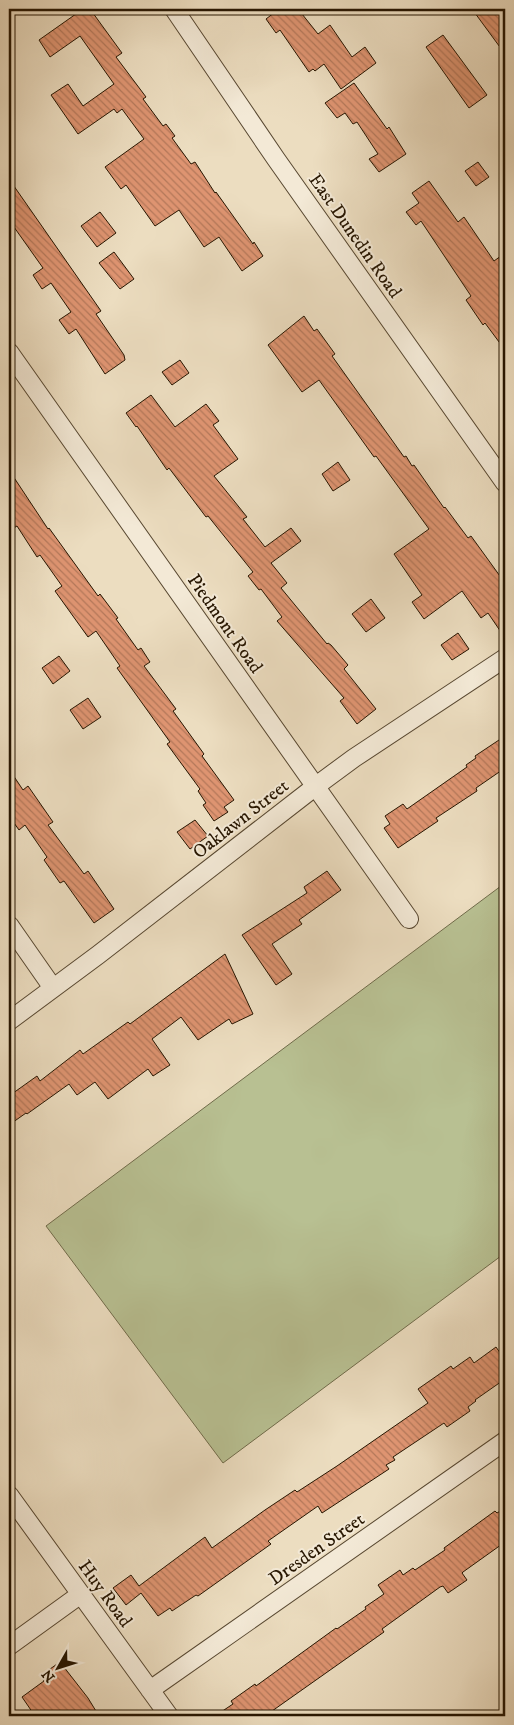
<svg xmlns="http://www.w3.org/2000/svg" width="514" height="1725" font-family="'IM FELL DW Pica',serif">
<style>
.grass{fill:#b8c092;stroke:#706b4a}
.building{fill:url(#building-back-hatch);stroke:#271601}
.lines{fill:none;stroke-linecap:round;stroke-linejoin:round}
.street-casing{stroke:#584831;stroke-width:20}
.street{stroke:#f3e9d6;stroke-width:18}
.labels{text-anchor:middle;stroke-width:4;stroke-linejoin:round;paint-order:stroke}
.street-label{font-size:19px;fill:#271601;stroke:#f3e9d6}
</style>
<defs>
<pattern id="building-back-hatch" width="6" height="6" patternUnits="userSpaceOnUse" patternTransform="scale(1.25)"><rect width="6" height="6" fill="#de9471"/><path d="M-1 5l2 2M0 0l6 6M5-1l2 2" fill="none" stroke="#b4785a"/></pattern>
</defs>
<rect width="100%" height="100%" fill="#ecddc0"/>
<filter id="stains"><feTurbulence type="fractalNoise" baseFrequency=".004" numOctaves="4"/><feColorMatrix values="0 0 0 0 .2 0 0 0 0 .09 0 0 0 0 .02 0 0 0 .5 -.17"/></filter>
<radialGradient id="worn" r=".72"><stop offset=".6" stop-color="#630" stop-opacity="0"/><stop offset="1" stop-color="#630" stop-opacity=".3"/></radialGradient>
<!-- grass -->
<path class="grass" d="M505,883V1253L223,1463L46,1226Z"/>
<!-- building -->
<path class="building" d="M83,9H90L122,53L116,57L146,97L143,99L163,126L166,124L175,136L172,138L191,164L195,162L215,193L216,192L253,244L254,242L263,256L242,271L219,237L204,247L179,210L155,226L126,185L121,189L105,167L144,139L122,109L117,113L114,109L78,134L51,95L68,84L83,106L114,84L80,36L50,57L39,40Z
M279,9H298L318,34L330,25L352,57L365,47L376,63L341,89L324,64L315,71L313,69L309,72L280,30L276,33L266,19Z
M472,9H505V54Z
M443,35L487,95L469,108L426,47Z
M354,83L387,129L389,127L406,154L379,172L369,159L378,154L357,122L353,124L345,113L337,118L325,103Z
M478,162L489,177L476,186L465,171Z
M9,179L101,311L96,314L124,355L125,360L105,374L76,329L69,334L59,320L71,312L51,283L42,289L33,275L43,268L9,220Z
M429,181L458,222L464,217L494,261L505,253V350L485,323L483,325L466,300L471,296L421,221L416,225L406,212L419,203L412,193Z
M100,212L116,233L97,247L81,226Z
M114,252L134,279L120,289L99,263Z
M304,316L314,331L317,329L335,354L332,356L404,457L406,456L412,466L414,465L444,508L445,507L468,538L471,536L505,583V638L488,613L481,618L462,591L424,619L412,602L422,595L394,554L429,529L376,456L374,457L319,380L302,392L268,345Z
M180,360L189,373L172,385L162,372Z
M151,395L175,427L206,404L219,421L213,425L238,459L214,476L247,517L243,519L265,547L291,528L301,541L271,563L287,583L281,588L327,644L328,643L331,645L348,665L344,669L376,709L357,724L340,701L344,698L277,621L282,617L261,589L259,590L248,576L253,572L208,516L206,517L169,468L167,470L137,426L136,427L126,413Z
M338,462L350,480L333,491L322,474Z
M9,470L48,529L49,528L98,596L100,594L118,618L116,619L138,650L141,648L150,662L144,666L176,709L173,711L204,754L202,756L234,800L224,807L228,812L214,821L203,805L206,803L198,791L200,789L167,744L170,742L117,668L120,666L96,631L88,637L55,591L62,586L40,555L37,557L17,526L9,531Z
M371,599L385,618L366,632L352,614Z
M458,633L469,649L452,660L441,645Z
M59,656L70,671L53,684L42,668Z
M88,698L101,717L83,729L70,710Z
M505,736V768L476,788L477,791L436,818L438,821L398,848L384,828L390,824L385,816L403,804L407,809L467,767L466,765L476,758L475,756Z
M9,769L23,790L28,786L53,822L48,825L84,874L88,871L114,909L94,923L64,881L60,883L44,860L47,857L25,825L19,830L9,816Z
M195,820L208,836L190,849L177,832Z
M327,871L341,890L299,920L302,924L272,944L292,974L276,985L242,935L307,893L304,887Z
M225,954L253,1014L232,1024L229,1019L198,1040L181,1017L152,1039L170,1065L153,1076L148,1069L108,1099L95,1082L77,1095L69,1084L27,1114L26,1113L9,1125V1096L37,1076L40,1081L80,1050L83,1054L128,1022L130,1024Z
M496,1347L505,1360V1379L475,1400L476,1401L468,1407L470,1411L447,1427L444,1423L393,1457L395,1460L386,1465L389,1469L322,1513L318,1506L268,1541L271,1544L198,1596L196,1595L172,1611L170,1608L158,1616L141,1593L126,1605L113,1588L131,1575L139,1586L205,1537L212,1548L265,1510L295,1490L297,1492L337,1466L428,1403L418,1389L451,1366L453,1369L470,1357L474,1363Z
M505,1508V1542L463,1572L462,1573L467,1580L448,1593L443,1586L440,1587L382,1629L384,1632L265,1716H215L233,1704L231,1701L255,1684L256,1686L336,1628L337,1629L366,1609L365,1607L384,1594L378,1585L400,1570L403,1575L413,1568L415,1570L445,1550L444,1548L495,1511L497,1513Z
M60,1662L88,1698L99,1716H35L22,1697L44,1681L40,1676Z"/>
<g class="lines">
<defs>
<path id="street" d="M174,9L276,159L505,483
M9,352L409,919
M9,925L53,988
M9,1021L98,955L316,786L354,758L505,658
M9,1495L169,1716
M9,1646L81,1594
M150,1690L505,1441"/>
</defs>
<!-- street casing -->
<use href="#street" class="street-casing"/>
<!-- street -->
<use href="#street" class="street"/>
</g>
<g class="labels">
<!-- street labels -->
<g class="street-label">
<text transform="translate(356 235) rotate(55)" y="7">East Dunedin Road</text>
<text transform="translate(226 623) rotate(55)" y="7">Piedmont Road</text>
<text transform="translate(240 818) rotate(-38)" y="7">Oaklawn Street</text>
<text transform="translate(316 1548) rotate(-35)" y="7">Dresden Street</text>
<text transform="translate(106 1593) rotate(54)" y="7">Huy Road</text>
</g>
</g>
<!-- margin -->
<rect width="514" height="1725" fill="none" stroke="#ecddc0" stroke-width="30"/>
<rect x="10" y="10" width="494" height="1705" fill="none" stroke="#271601" stroke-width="2.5"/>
<rect x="15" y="15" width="484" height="1695" fill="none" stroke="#271601"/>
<!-- north arrow -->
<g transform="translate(58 1668) rotate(231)" stroke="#f3e9d6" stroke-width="4" paint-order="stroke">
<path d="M0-4L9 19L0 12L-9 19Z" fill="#271601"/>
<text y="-8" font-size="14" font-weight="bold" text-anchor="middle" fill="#271601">N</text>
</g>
<rect width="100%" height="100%" filter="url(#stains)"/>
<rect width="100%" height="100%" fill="url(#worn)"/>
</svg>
